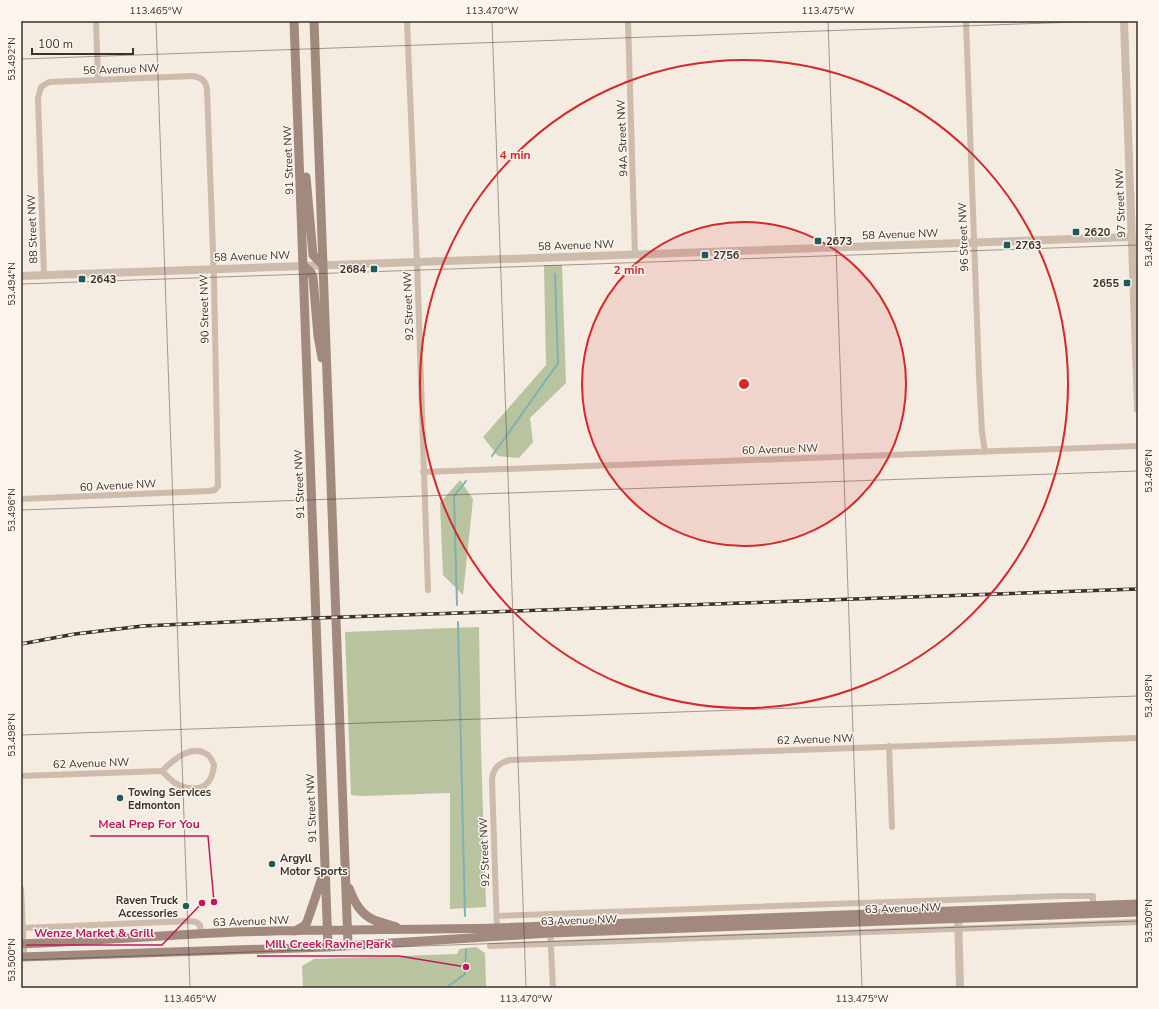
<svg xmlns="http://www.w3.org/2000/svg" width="1159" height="1009" font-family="'Nunito Sans',sans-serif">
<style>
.green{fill:#b8c4a0}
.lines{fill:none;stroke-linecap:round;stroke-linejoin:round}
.stream{stroke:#7fb0b2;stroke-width:2}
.minor{stroke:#cdbbac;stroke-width:6}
.tertiary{stroke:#cdbbac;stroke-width:8}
.secondary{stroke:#a18a7d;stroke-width:9}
.rail-casing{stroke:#3b302b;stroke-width:3.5}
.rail{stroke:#fbf5ee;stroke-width:2;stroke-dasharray:6;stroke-linecap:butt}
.ticks{fill:none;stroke:#3b302b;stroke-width:1;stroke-opacity:0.45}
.ring{fill:none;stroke:#d62828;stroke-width:2}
.poi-dot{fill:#1f5a5e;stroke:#fbf5ee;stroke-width:1.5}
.labels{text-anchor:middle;stroke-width:3;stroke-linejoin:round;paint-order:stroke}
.street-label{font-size:11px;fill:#3b302b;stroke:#fbf5ee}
.poi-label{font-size:11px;font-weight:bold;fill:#3b302b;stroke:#fbf5ee;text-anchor:start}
.centre{fill:#d62828;stroke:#fbf5ee;stroke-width:2}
.ring-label{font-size:12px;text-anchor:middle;font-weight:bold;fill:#d62828;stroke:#fbf5ee;stroke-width:3;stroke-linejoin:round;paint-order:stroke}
.leader{fill:none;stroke:#c2185b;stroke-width:1.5}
.callout-dot{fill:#c2185b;stroke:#fbf5ee;stroke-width:1.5}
.callout-label{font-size:12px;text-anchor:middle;font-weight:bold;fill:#c2185b;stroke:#fbf5ee;stroke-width:3;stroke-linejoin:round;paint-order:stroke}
.neatline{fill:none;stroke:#3b302b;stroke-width:1.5}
.ticks-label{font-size:10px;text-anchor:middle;fill:#3b302b}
</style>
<rect width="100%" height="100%" fill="#f4ebe1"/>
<!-- green -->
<path class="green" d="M544,265H562L566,383L530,418L533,442L519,458L498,456L483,437L546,365Z
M460,480L473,499L463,595L443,575L440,503Z
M479,627L481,748L486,907L450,909V793L362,796L351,795L345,632Z
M476,947L485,953L486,988H303L302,966L314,959L457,954L459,949Z"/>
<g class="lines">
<!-- stream -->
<path class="stream" d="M492,456L558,363L555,274
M457,605L454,496L466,481
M458,622L465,916
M446,988L465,974L466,950"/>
<!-- minor -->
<path class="minor" d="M96,21L98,80
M407,21L417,262L428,590
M628,21L635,254
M966,21L979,375L982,432L985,452
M423,472L1138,446
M21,499L208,491L215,490L218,486L214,278L207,89C206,81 201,77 193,76L49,82L41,87L38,98L44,275
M889,746L892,827
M21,776L162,771C167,776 173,783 179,785C194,792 210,789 213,771C213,771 214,766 214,765C213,762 210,757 208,755C192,743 173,760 162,771
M21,889L24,956
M497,916L1061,896H1093V905
M23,928L189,921L196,922L200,925L201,934
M497,930L492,780C493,768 499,763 510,760L1138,738
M550,930L553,988
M490,946L1138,922"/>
<!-- tertiary -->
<path class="tertiary" d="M1124,21L1138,409
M21,276L1132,237
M958,914L960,988"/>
<!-- secondary -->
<path class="secondary" d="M294,21L328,947
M314,21L348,945
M306,177L313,255L323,265
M303,265L311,273L313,277L318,336L322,358
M349,888C354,901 360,914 374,920C381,923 389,924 396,927
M295,931L304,926L307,922L323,875
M21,944C93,941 164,935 236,932C323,929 410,930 497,928L1138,904
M21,957L328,947L550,933L1138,912"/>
<defs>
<path id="rail" d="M21,644L75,634L143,626L316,618L1138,589"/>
</defs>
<!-- rail casing -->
<use href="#rail" class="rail-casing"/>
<!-- rail -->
<use href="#rail" class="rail"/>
</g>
<!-- ticks -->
<path class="ticks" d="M156,21L190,988M492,21L526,988M828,21L862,988M21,59L1105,21M21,284L1138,245M21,510L1138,471M21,735L1138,696M21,960L1138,921"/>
<!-- distance rings -->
<circle cx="744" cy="384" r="162" fill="#d62828" fill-opacity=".12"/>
<g class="ring">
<circle cx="744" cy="384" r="162"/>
<circle cx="744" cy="384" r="324"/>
</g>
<!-- markers -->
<g class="poi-dot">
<rect x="1072" y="228" width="8" height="8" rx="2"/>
<rect x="814" y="237" width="8" height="8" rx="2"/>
<rect x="1003" y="241" width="8" height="8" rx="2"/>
<rect x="701" y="251" width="8" height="8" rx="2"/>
<rect x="370" y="265" width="8" height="8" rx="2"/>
<rect x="78" y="275" width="8" height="8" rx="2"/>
<rect x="1123" y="279" width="8" height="8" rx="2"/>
<circle cx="120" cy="798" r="4"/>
<circle cx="272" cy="864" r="4"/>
<circle cx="186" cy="906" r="4"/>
</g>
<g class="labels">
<!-- street labels -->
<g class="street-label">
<text transform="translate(121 69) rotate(-2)" y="4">56 Avenue NW</text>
<text transform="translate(622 138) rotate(-92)" y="4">94A Street NW</text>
<text transform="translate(288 160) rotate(-92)" y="4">91 Street NW</text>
<text transform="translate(1120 203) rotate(-92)" y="4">97 Street NW</text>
<text transform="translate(32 229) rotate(-92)" y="4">88 Street NW</text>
<text transform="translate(900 234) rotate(-2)" y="4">58 Avenue NW</text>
<text transform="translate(963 237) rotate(-92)" y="4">96 Street NW</text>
<text transform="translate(576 245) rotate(-2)" y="4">58 Avenue NW</text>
<text transform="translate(252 256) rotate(-2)" y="4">58 Avenue NW</text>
<text transform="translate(408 306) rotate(-92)" y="4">92 Street NW</text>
<text transform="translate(204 309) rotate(-91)" y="4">90 Street NW</text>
<text transform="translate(780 449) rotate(-2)" y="4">60 Avenue NW</text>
<text transform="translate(299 484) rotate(-92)" y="4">91 Street NW</text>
<text transform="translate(118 485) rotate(-3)" y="4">60 Avenue NW</text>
<text transform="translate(815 739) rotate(-2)" y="4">62 Avenue NW</text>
<text transform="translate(91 763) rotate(-2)" y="4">62 Avenue NW</text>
<text transform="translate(311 808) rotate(-92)" y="4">91 Street NW</text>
<text transform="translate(484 852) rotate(-92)" y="4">92 Street NW</text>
<text transform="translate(903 908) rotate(-2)" y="4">63 Avenue NW</text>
<text transform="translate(579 920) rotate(-2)" y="4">63 Avenue NW</text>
<text transform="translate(251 921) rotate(-2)" y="4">63 Avenue NW</text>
</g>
<!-- poi labels -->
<g class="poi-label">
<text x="1084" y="236">2620</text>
<text x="826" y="245">2673</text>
<text x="1015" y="249">2763</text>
<text x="713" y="259">2756</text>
<text x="366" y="273" text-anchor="end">2684</text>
<text x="90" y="283">2643</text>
<text x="1119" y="287" text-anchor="end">2655</text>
<text x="128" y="796">Towing Services<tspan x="128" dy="13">Edmonton</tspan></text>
<text x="280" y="862">Argyll<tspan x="280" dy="13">Motor Sports</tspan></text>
<text x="178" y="904" text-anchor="end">Raven Truck<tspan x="178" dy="13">Accessories</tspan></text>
</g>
</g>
<circle cx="744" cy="384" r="6" class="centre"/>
<g class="ring-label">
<text x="515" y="159">4 min</text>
<text x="629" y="274">2 min</text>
</g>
<!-- callouts -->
<path class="leader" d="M214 902L208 836H90M202 903L162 945H26M466 967L399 956H257"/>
<g class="callout-dot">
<circle cx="214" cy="902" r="4"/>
<circle cx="202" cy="903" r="4"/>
<circle cx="466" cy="967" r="4"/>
</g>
<g class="callout-label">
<text x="149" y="828">Meal Prep For You</text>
<text x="94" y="937">Wenze Market &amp; Grill</text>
<text x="328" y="948">Mill Creek Ravine Park</text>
</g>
<!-- border -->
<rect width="1159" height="1009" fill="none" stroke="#fbf5ee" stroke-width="44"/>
<!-- scale -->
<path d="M32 48v6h101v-6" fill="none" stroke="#3b302b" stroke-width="2"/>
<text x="38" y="48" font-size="12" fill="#3b302b" stroke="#fbf5ee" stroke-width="3" paint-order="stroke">100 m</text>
<rect x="22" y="22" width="1115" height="965" class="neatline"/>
<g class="ticks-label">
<text x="156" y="14">113.465°W</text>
<text x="492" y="14">113.470°W</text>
<text x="828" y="14">113.475°W</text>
<text transform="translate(11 59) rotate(-90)" y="4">53.492°N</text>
<text transform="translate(1148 245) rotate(-90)" y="4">53.494°N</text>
<text transform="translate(11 284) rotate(-90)" y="4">53.494°N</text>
<text transform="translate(1148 471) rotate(-90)" y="4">53.496°N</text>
<text transform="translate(11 510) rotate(-90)" y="4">53.496°N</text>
<text transform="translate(1148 696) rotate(-90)" y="4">53.498°N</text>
<text transform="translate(11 735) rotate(-90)" y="4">53.498°N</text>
<text transform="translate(1148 921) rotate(-90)" y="4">53.500°N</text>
<text transform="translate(11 960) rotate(-90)" y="4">53.500°N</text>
<text x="190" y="1002">113.465°W</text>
<text x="526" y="1002">113.470°W</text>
<text x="862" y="1002">113.475°W</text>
</g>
</svg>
